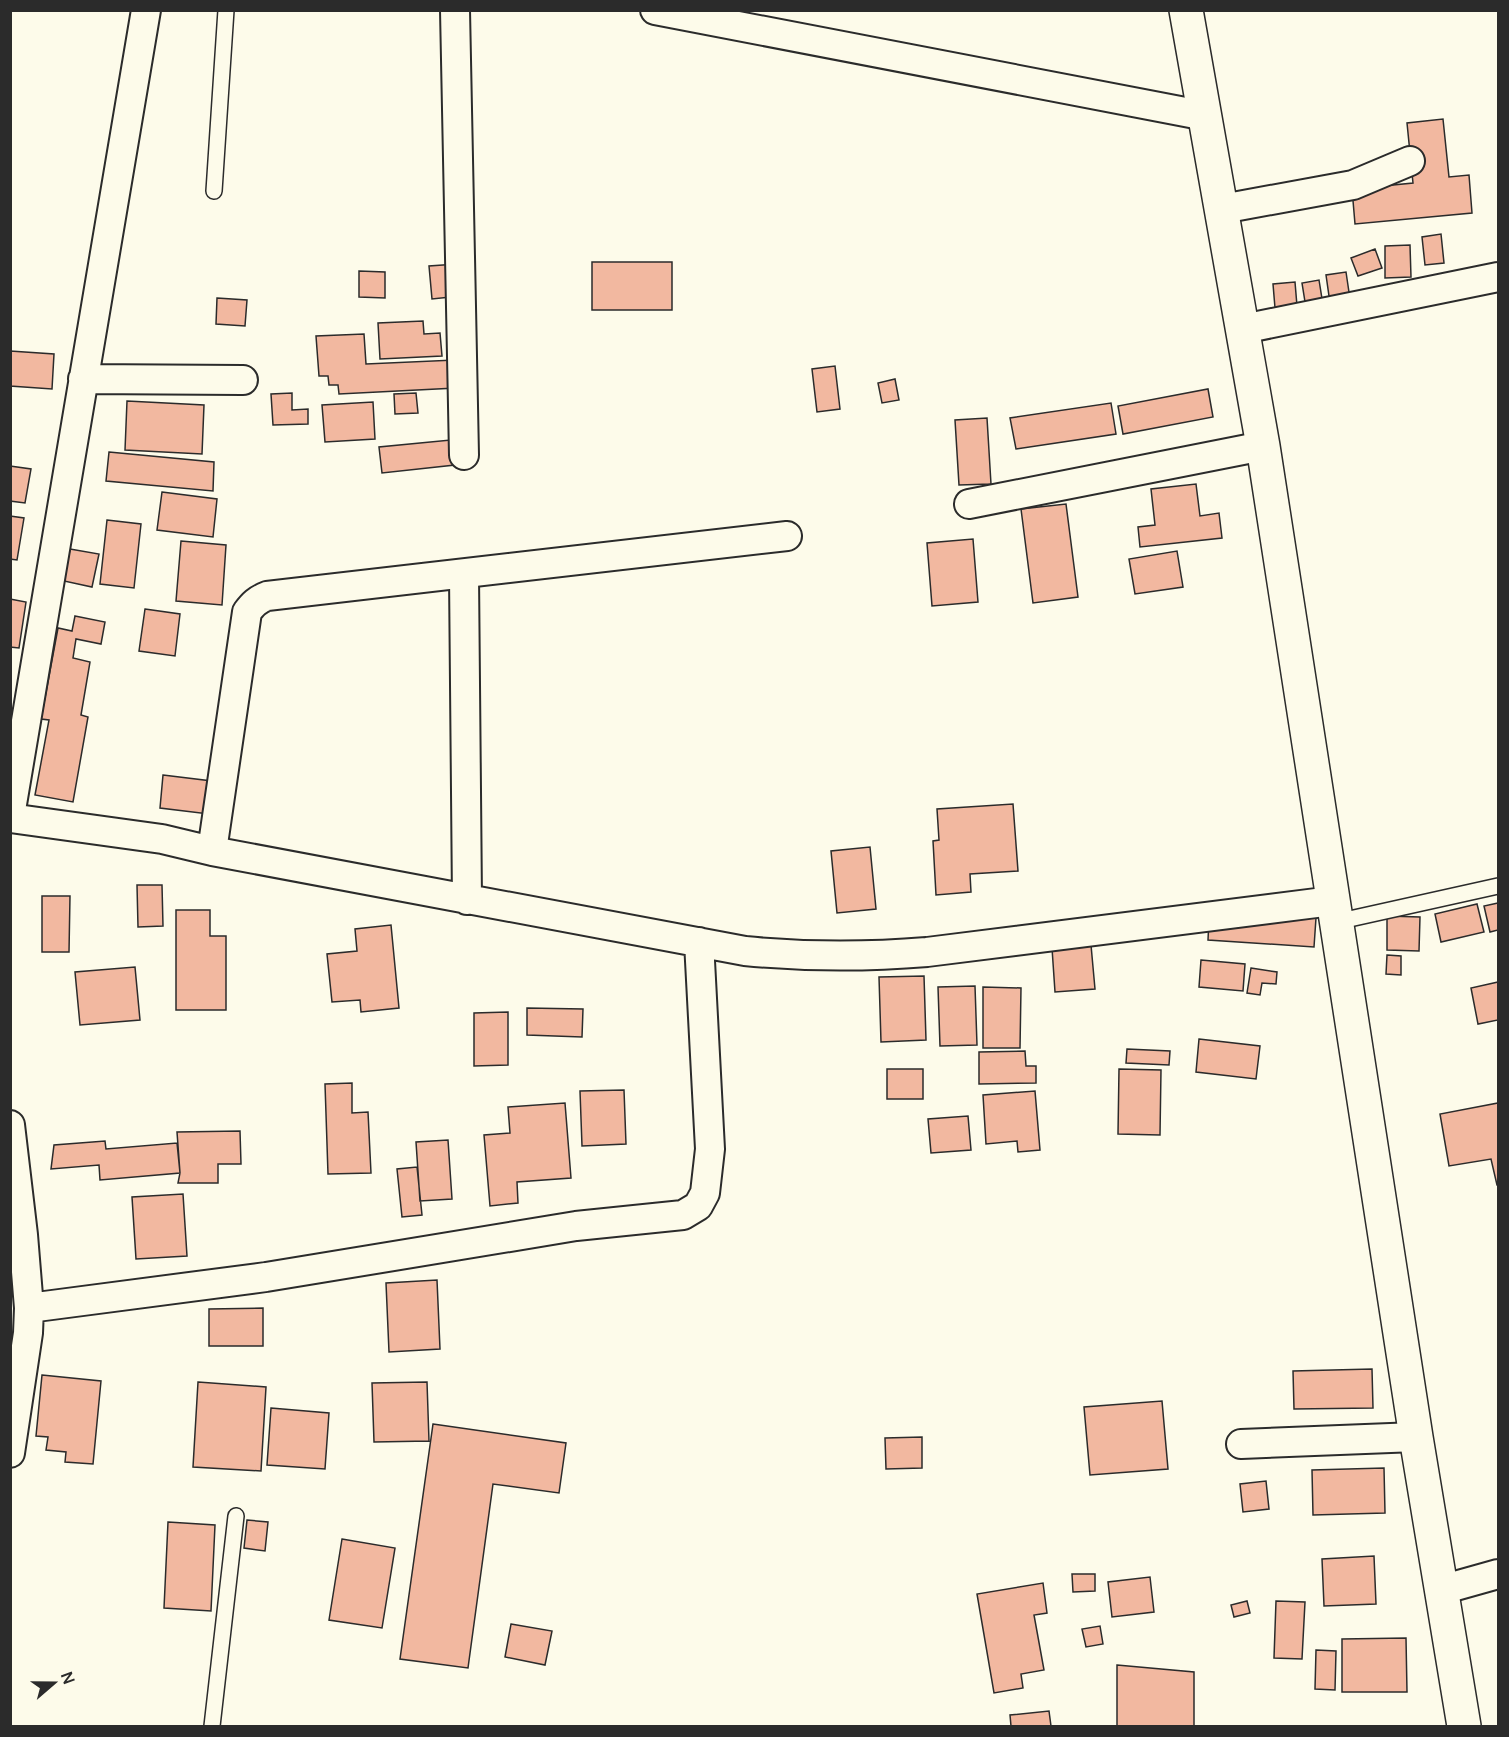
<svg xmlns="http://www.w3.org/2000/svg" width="1509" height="1737" font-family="Manrope,sans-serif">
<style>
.building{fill:#f2b8a0;stroke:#2b2b2b;stroke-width:1.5}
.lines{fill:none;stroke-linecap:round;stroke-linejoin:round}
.service-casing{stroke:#2b2b2b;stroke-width:18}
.minor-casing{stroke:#2b2b2b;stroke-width:32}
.tertiary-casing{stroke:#2b2b2b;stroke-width:36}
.service{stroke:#fdfbea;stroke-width:15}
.minor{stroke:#fdfbea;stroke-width:28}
.tertiary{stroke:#fdfbea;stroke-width:33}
</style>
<rect width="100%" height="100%" fill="#fdfbea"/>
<!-- building -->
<path class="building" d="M1443,119L1449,177L1469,175L1472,213L1355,224L1352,189L1413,183L1407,123Z
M1441,234L1444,263L1425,265L1422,237Z
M1410,245L1411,277L1385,278V246Z
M1375,249L1382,268L1358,276L1351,258Z
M592,262H672V310H592Z
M457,264L460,296L432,299L429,266Z
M359,271L385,272V298L359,297Z
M1346,272L1350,299L1330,303L1326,275Z
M1319,280L1323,305L1306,308L1302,283Z
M1295,282L1297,306L1275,308L1273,284Z
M217,298L247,300L245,326L216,324Z
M423,321L424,334L440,333L442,356L380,359L378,323Z
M364,334L366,364L455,360L456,388L339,394L338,385H329L328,376H319L316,336Z
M10,351L54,354L52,389L10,386Z
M835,366L840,409L817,412L812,369Z
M895,379L899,400L882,403L878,383Z
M1208,389L1213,417L1123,434L1118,406Z
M292,393V410L308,409V424L273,425L271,394Z
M416,393L418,413L395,414L394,394Z
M127,401L204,405L202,454L125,450Z
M373,402L375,439L325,442L322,405Z
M1111,403L1116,434L1016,449L1010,418Z
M987,418L991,484L959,485L955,420Z
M461,439L464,464L382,473L379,447Z
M109,452L214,462L213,491L106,481Z
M10,466L31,469L25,503L10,501Z
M1196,484L1200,516L1219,513L1222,538L1140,547L1138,527L1155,525L1151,489Z
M162,492L217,499L213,537L157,530Z
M1066,504L1078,597L1033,603L1021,509Z
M10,516L24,518L17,560L10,559Z
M107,520L141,524L134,588L100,584Z
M973,539L978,602L932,606L927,543Z
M181,541L226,545L222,605L176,601Z
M70,549L99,554L92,587L64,581Z
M1177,551L1183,587L1135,594L1129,559Z
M10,599L26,602L19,648L10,647Z
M145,609L180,614L175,656L139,651Z
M75,616L105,622L101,644L76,639L73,658L90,662L81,715L88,717L73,802L35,795L49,720L41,719L58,628L72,631Z
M163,775L220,782L217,815L160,808Z
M1013,804L1018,871L970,874L971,892L936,895L933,841L939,840L937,809Z
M870,847L876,909L837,913L831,851Z
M137,885H162L163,926L138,927Z
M42,896H70L69,952H42Z
M1498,903V930L1490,932L1484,906Z
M1477,904L1484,932L1441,942L1435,914Z
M176,910H210V936H226V1010H176Z
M1236,913L1316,918L1314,947L1208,940L1209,919Z
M1387,916L1420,917L1419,951L1387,950Z
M391,925L399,1008L361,1012L360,1000L332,1002L327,954L357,951L355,929Z
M1091,945L1095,989L1055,992L1052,948Z
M1387,955L1401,956V975L1386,974Z
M1201,960L1245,964L1243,991L1199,987Z
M135,967L140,1020L80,1025L75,972Z
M1251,968L1277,972L1276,984L1262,983L1260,995L1247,993Z
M924,976L926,1040L881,1042L879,977Z
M1498,982V1020L1478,1024L1471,988Z
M975,986L977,1045L940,1046L938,987Z
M983,987L1021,988L1020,1048H983Z
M527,1008L583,1009L582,1037L527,1035Z
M508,1012V1065L474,1066V1013Z
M1199,1039L1260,1046L1256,1079L1196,1072Z
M1127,1049L1170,1051L1169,1065L1126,1063Z
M1025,1051L1026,1066H1036V1083L979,1084V1052Z
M887,1069H923V1099H887Z
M1119,1069L1161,1070L1160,1135L1118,1134Z
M352,1083V1113L368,1112L371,1173L328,1174L325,1084Z
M624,1090L626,1144L582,1146L580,1091Z
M1035,1091L1040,1150L1018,1152L1017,1141L986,1144L983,1095Z
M565,1103L571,1178L517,1182L518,1203L490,1206L484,1135L510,1133L508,1107Z
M1498,1103V1185H1497L1491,1159L1449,1166L1440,1114Z
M968,1116L971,1150L931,1153L928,1119Z
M240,1131L241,1164H218V1183H178L180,1173L177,1132Z
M448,1140L452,1199L420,1201L416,1142Z
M105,1141L106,1149L177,1143L180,1173L100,1180L99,1165L51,1169L54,1145Z
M417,1167L422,1215L402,1217L397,1169Z
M183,1194L187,1256L136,1259L132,1197Z
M437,1280L440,1349L389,1352L386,1283Z
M263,1308V1346H209V1309Z
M1372,1369L1373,1408L1294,1409L1293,1371Z
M42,1375L101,1381L93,1464L65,1462L66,1452L46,1450L48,1437L36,1436Z
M198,1382L266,1387L261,1471L193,1467Z
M427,1382L429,1441L374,1442L372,1383Z
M1162,1401L1168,1469L1090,1475L1084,1407Z
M271,1408L329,1413L325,1469L267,1465Z
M433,1424L566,1443L559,1493L493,1484L468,1668L400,1659Z
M922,1437V1468L886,1469L885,1438Z
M1384,1468L1385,1513L1313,1515L1312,1470Z
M1266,1481L1269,1509L1243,1512L1240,1484Z
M247,1520L268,1522L265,1551L244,1548Z
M168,1522L215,1525L211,1611L164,1608Z
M342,1539L395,1548L382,1628L329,1620Z
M1374,1556L1376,1604L1324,1606L1322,1559Z
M1072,1574H1095V1591L1073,1592Z
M1150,1577L1154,1612L1112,1617L1108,1582Z
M1043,1583L1047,1613L1034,1615L1044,1670L1021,1674L1023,1688L994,1693L977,1594Z
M1247,1601L1250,1613L1234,1617L1231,1605Z
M1276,1601L1305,1602L1302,1659L1274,1658Z
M511,1624L552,1631L545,1665L505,1657Z
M1100,1626L1103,1644L1086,1647L1082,1629Z
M1406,1638L1407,1692H1342V1639Z
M1316,1650L1336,1651L1335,1690L1315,1689Z
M1117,1665L1194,1672V1726H1117Z
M1049,1711L1051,1726H1011L1010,1715Z"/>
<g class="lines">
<defs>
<path id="service" d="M214,191L226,10
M1336,922L1498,886
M212,1726L236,1516"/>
<path id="minor" d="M455,10L464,455
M655,10L1206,116
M1222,209L1353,185L1410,161
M1243,329L1498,277
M83,379L243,380
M969,504L1263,446
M464,575L467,900
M10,816L146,10
M10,818L162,839L212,851L745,951C806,957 866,957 927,952L1332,901
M212,851L247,612C253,604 257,600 267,596L787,536
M10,1125L23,1235L29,1308L28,1333L10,1453
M29,1308L266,1277L576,1226L683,1215L698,1206L705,1193L710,1149L699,942
M1241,1444L1416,1437
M1441,1590L1498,1574"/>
<path id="tertiary" d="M1186,10L1263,446L1416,1437L1464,1726"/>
</defs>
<!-- service casing -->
<use href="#service" class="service-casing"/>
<!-- minor casing -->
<use href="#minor" class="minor-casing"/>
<!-- tertiary casing -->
<use href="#tertiary" class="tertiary-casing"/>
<!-- service -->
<use href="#service" class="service"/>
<!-- minor -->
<use href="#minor" class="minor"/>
<!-- tertiary -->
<use href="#tertiary" class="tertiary"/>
</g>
<!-- border -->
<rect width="1509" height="1737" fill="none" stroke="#2b2b2b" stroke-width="24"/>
<!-- north arrow -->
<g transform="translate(54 1683) rotate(70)" stroke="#fdfbea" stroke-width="4.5" paint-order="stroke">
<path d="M0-4.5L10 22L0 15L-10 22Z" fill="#2b2b2b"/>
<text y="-9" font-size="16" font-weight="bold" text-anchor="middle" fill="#2b2b2b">N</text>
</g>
</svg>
